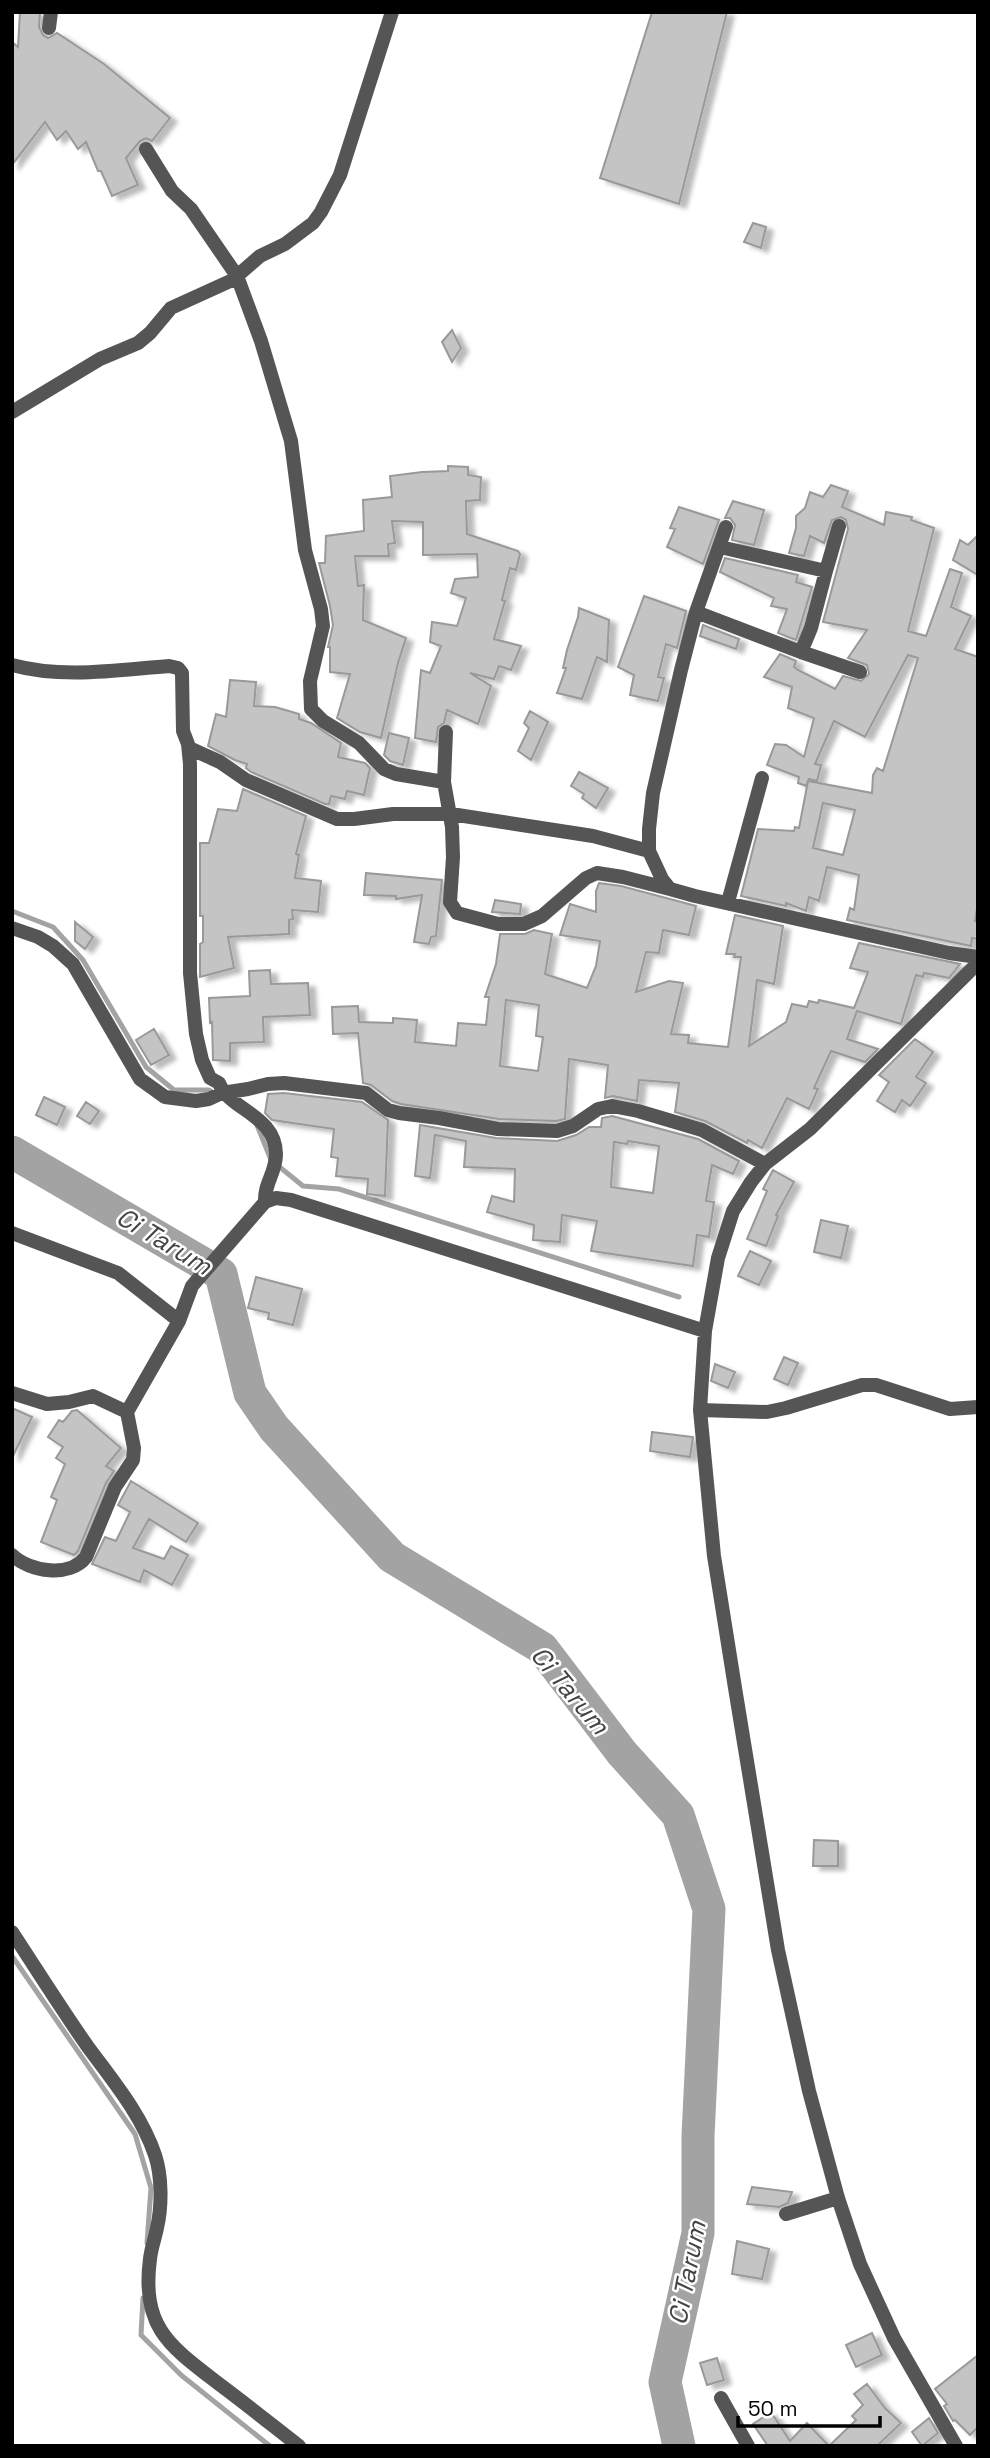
<svg xmlns="http://www.w3.org/2000/svg" width="990" height="2458" font-family="'Space Grotesk',sans-serif">
<style>
.lines{fill:none;stroke-linecap:round;stroke-linejoin:round}
.stream{stroke:#a3a3a3;stroke-width:5}
.river{stroke:#a3a3a3;stroke-width:33}
.building{fill:#c4c4c4;stroke:#999;stroke-width:2;fill-rule:evenodd;filter:url(#shadow)}
.street{stroke:#555;stroke-width:14}
.labels{text-anchor:middle;stroke-width:5;stroke-linejoin:round;paint-order:stroke}
.water-label{font-size:26px;font-style:italic;fill:#444;stroke:#fff}
</style>
<defs>
<filter id="shadow"><feDropShadow dx="7" dy="4" stdDeviation="2" flood-color="#0004"/></filter>
</defs>
<rect width="100%" height="100%" fill="#fff"/>
<g class="lines">
<!-- stream -->
<path class="stream" d="M12,911L53,927L83,960L146,1067L174,1090H209L215,1094
M257,1125L271,1160L303,1186L339,1189L679,1297
M12,1956L135,2134L151,2188L147,2243
M143,2298L141,2335L181,2375L270,2446"/>
<!-- river -->
<path class="river" d="M12,1152L221,1274L250,1393L274,1428L392,1557L542,1648L622,1753L678,1815L709,1909L698,2136V2233L665,2382L679,2446"/>
</g>
<!-- building -->
<path class="building" d="M20,12H40L39,27L43,35L48,38L57,33L104,64L170,118L152,141L146,138L140,141L126,158L138,185L112,196L101,171H98L86,142L78,149L66,131L57,140L45,122L12,165V42L18,47Z
M652,12H727L679,204L600,178Z
M753,223L766,227L761,248L744,242Z
M452,330L461,348L452,362L442,342Z
M448,466L468,467V475L481,477L480,500L466,501L467,534L518,551L520,554L516,570L510,568L502,600L505,601L494,639L521,646L511,670L499,666L494,679L470,673L491,686L478,724L447,710L444,723L438,727L436,742L415,738L421,670L430,673L441,646L430,642L432,622L457,626L466,598L451,593L455,579L478,577L477,554L423,555V522L392,521L395,543L388,544L389,556H355L358,586L364,585L363,620L406,638L398,663L381,738L360,732L337,718L350,674L330,672V647H328L333,625L330,606L319,563H325L326,536L364,531L363,500L392,497L390,476L422,472L448,471Z
M831,485L848,491L842,507L884,525L886,512L912,517L911,520L934,528L908,631L926,636L950,569L962,573L951,607L971,616L955,649L978,657V902L975,921L978,922V939L972,938L971,946L847,920L850,908L854,910L859,875L827,867L819,901L809,897L806,911L786,903V906L741,896L758,829L794,831L795,827L799,828L808,781L872,793L873,775L877,768L883,771L918,658L908,655L865,737L834,721L815,764L821,765L817,781L809,779L806,786L798,783L799,777L767,765L775,744L786,745L804,757L814,718L788,708L792,687L764,677L780,654L796,661L794,667L798,670L835,689L843,676L861,681L869,674L867,665L848,658L867,630L823,622L848,529L846,520L841,517L832,520L824,543L810,536L804,556L789,553L796,528V516L805,508L810,492L823,497ZM823,803L855,810L843,855L813,848Z
M733,501L764,510L754,545L732,540L735,525L730,518H725Z
M679,507L719,520L703,564L667,547L675,529L670,528Z
M978,535V575L953,560L960,540L968,545Z
M725,558L798,575L796,582L812,587L796,640L778,633L787,609L771,606L774,598L720,572Z
M644,596L686,611L677,648L666,644L658,677L664,678L658,701L630,695L634,675L618,667Z
M579,608L609,620L607,662L597,657L582,699L557,693L566,668H563L567,650L578,617Z
M703,625L739,639L736,649L700,636Z
M230,680L256,682L254,706L275,707L299,714V719L311,723L341,743L338,757L365,763L370,768L364,795L347,791L345,799L331,796L329,804H325L251,772L246,768L247,764L235,760L208,746L216,714L226,717Z
M530,711L548,722L531,760L518,751L529,728L524,723Z
M389,733L409,738L403,765L390,761L384,755Z
M579,772L608,788L596,808L582,798L584,794L571,786Z
M243,789L306,816L296,854L299,855L295,878L321,881L318,912L292,910L293,919L289,920V934L228,937L234,968L200,977V944L203,942V916H200V843H209L218,809L237,811Z
M366,873L442,880L436,936L431,937L429,944L414,942L422,895L396,899V896L364,895Z
M599,883L621,886L696,906L689,935L663,930L659,953L646,952L636,992L669,981L683,983L671,1034L689,1035L688,1043L728,1047L741,957H734L735,954H726L735,915L783,926L774,984L757,980L749,1046L786,1022L792,1004L807,1007L809,1001L818,1003L819,1000L854,1008L868,972L850,968L859,943L960,964L949,978L924,973L923,977L916,975L901,1024L857,1011L847,1039L878,1049L865,1062L831,1051L814,1088L818,1089L809,1109L787,1098L762,1148L748,1140L747,1143L705,1121L675,1112L679,1083L639,1080L637,1101L613,1096L605,1098L608,1065L569,1059L565,1119L556,1121L499,1119L401,1104L392,1101L371,1085L363,1083L358,1033L333,1034L332,1007L358,1006L359,1022L393,1023V1018L417,1020L415,1042L456,1046L458,1023L486,1025L489,997H485L496,964L500,934H525L534,930L552,934L545,974L587,988L596,966L600,941L560,935L570,904L596,912V891ZM506,1000L539,1005L536,1036L543,1037L538,1071L500,1066Z
M495,900L521,904L520,914L492,912Z
M75,922L93,937L85,949L75,941Z
M270,970L271,984L308,983L310,1015L263,1017L264,1042L230,1043V1061L213,1060L212,1022L210,1023L209,998L250,996L249,971Z
M154,1029L169,1055L151,1065L136,1040Z
M915,1039L933,1052L916,1077L926,1083L910,1106L902,1100L895,1112L877,1101L889,1082L879,1075Z
M284,1093L362,1102L388,1120L385,1196L367,1194L368,1179L336,1176L338,1158L331,1157L334,1129L272,1120L265,1113L268,1094Z
M44,1097L65,1107L57,1125L36,1115Z
M86,1102L99,1111L90,1124L77,1116Z
M612,1116L698,1139L739,1161L733,1174L712,1165L706,1201L714,1202L709,1237L697,1235L693,1266L591,1251L597,1221L562,1215L560,1242L533,1240L534,1225L487,1212L492,1196L514,1202L515,1169L464,1167L466,1141L435,1135L430,1178L415,1176L420,1125L496,1138L557,1141L576,1135L589,1127H601L602,1118ZM628,1141L659,1146L653,1193L611,1187L614,1142L627,1144Z
M773,1170L794,1182L776,1215L778,1216L766,1246L747,1239L767,1191L763,1189Z
M821,1220L848,1226L841,1258L814,1252Z
M750,1251L771,1261L759,1285L738,1276Z
M256,1277L302,1289L293,1325L268,1319L269,1313L248,1308Z
M784,1357L798,1363L788,1385L774,1379Z
M715,1364L735,1372L728,1388L711,1381Z
M12,1408L32,1417L12,1458Z
M77,1410L121,1448L106,1466L114,1471L106,1483L78,1551L74,1555L41,1542L57,1500L51,1497L65,1464L56,1458L63,1447L48,1437L59,1420L63,1422L72,1411Z
M652,1432L693,1437L690,1457L650,1451Z
M131,1481L198,1523L186,1542L149,1519L133,1548L164,1559L171,1546L188,1555L172,1585L144,1570L140,1582L92,1564L105,1537L116,1541L130,1512L118,1505Z
M814,1840L838,1841V1866H813Z
M752,2187L792,2192L788,2203L779,2207L747,2204Z
M737,2241L769,2249L762,2279L732,2274Z
M872,2333L882,2355L856,2367L846,2345Z
M978,2355V2427L970,2435L955,2420L953,2421L944,2406L947,2404L935,2389Z
M717,2358L724,2380L707,2385L700,2363Z
M867,2384L885,2408L901,2423L877,2446H768L753,2424L771,2412L790,2441L807,2423L829,2446L856,2420L852,2416L863,2405L854,2394Z
M929,2418L938,2433L922,2446L912,2432Z"/>
<g class="lines">
<!-- street -->
<path class="street" d="M392,12L340,175L321,212L313,223L285,244L260,256L237,276L261,341L291,441L305,550L321,609L323,626L310,681L311,709L323,721L359,743L384,769L396,774L444,782L452,827L453,857L450,902L457,913L498,924H524L542,916L586,878L597,873L623,877L670,889
M49,28L51,12
M146,149L172,191L191,209L237,276
M12,412L100,359L138,343L150,333L171,308L237,278
M726,527L696,612L681,670L653,793L649,829V851L662,879L670,889L695,896L949,953L978,957
M720,547L826,571L839,526
M826,571L811,628L801,652L860,672
M696,612L801,652
M12,665C63,679 118,670 169,666L178,668L182,673L183,731L188,744L190,764V973L196,1034L202,1060L210,1078L219,1083C229,1110 276,1115 276,1154C276,1173 264,1183 265,1202
M189,748L220,762L246,780L337,819H354L393,814H451L593,836L649,851
M444,782L446,732
M728,902L762,778
M12,928L38,937L53,946L73,964L140,1079L165,1097L196,1101L209,1099L222,1093L248,1089L268,1084L284,1083L366,1093L388,1110L399,1113L439,1118L498,1129L557,1131L573,1126L598,1109L612,1106L638,1111L702,1130L765,1164
M12,1233L118,1273L179,1321
M12,1393L47,1404L69,1402L93,1396L127,1412L179,1321L192,1286L265,1202L276,1198L291,1200L705,1331
M700,1410L767,1412L786,1408L862,1385H876L950,1409L978,1407
M12,1555C30,1572 70,1578 86,1557L115,1487L133,1460L134,1448L127,1412
M12,1932C37,1970 62,2010 88,2047C113,2081 141,2114 155,2155C162,2176 162,2206 157,2228C155,2238 151,2249 150,2259C141,2328 170,2346 219,2384C246,2404 272,2425 299,2446
M786,2214L838,2198
M721,2398L748,2446
M956,2446L894,2338L860,2264L838,2198L809,2091L778,1950L736,1694L714,1556L700,1410L705,1331L718,1258L733,1211L751,1182L765,1164L810,1129L978,963"/>
</g>
<g class="labels">
<!-- water labels -->
<g class="water-label">
<text transform="translate(164 1241) rotate(31)" y="9">Ci Tarum</text>
<text transform="translate(570 1690) rotate(50)" y="9">Ci Tarum</text>
<text transform="translate(687 2273) rotate(-79)" y="9">Ci Tarum</text>
</g>
</g>
<!-- border -->
<rect width="990" height="2458" fill="none" stroke="#000000" stroke-width="28"/>
<!-- scale -->
<path d="M738 2416v10h142v-10" fill="none" stroke="#000000" stroke-width="3.5"/>
<text x="748" y="2416" font-size="21" fill="#000000" stroke="#ffffff" stroke-width="5" paint-order="stroke">50 m</text>
</svg>
